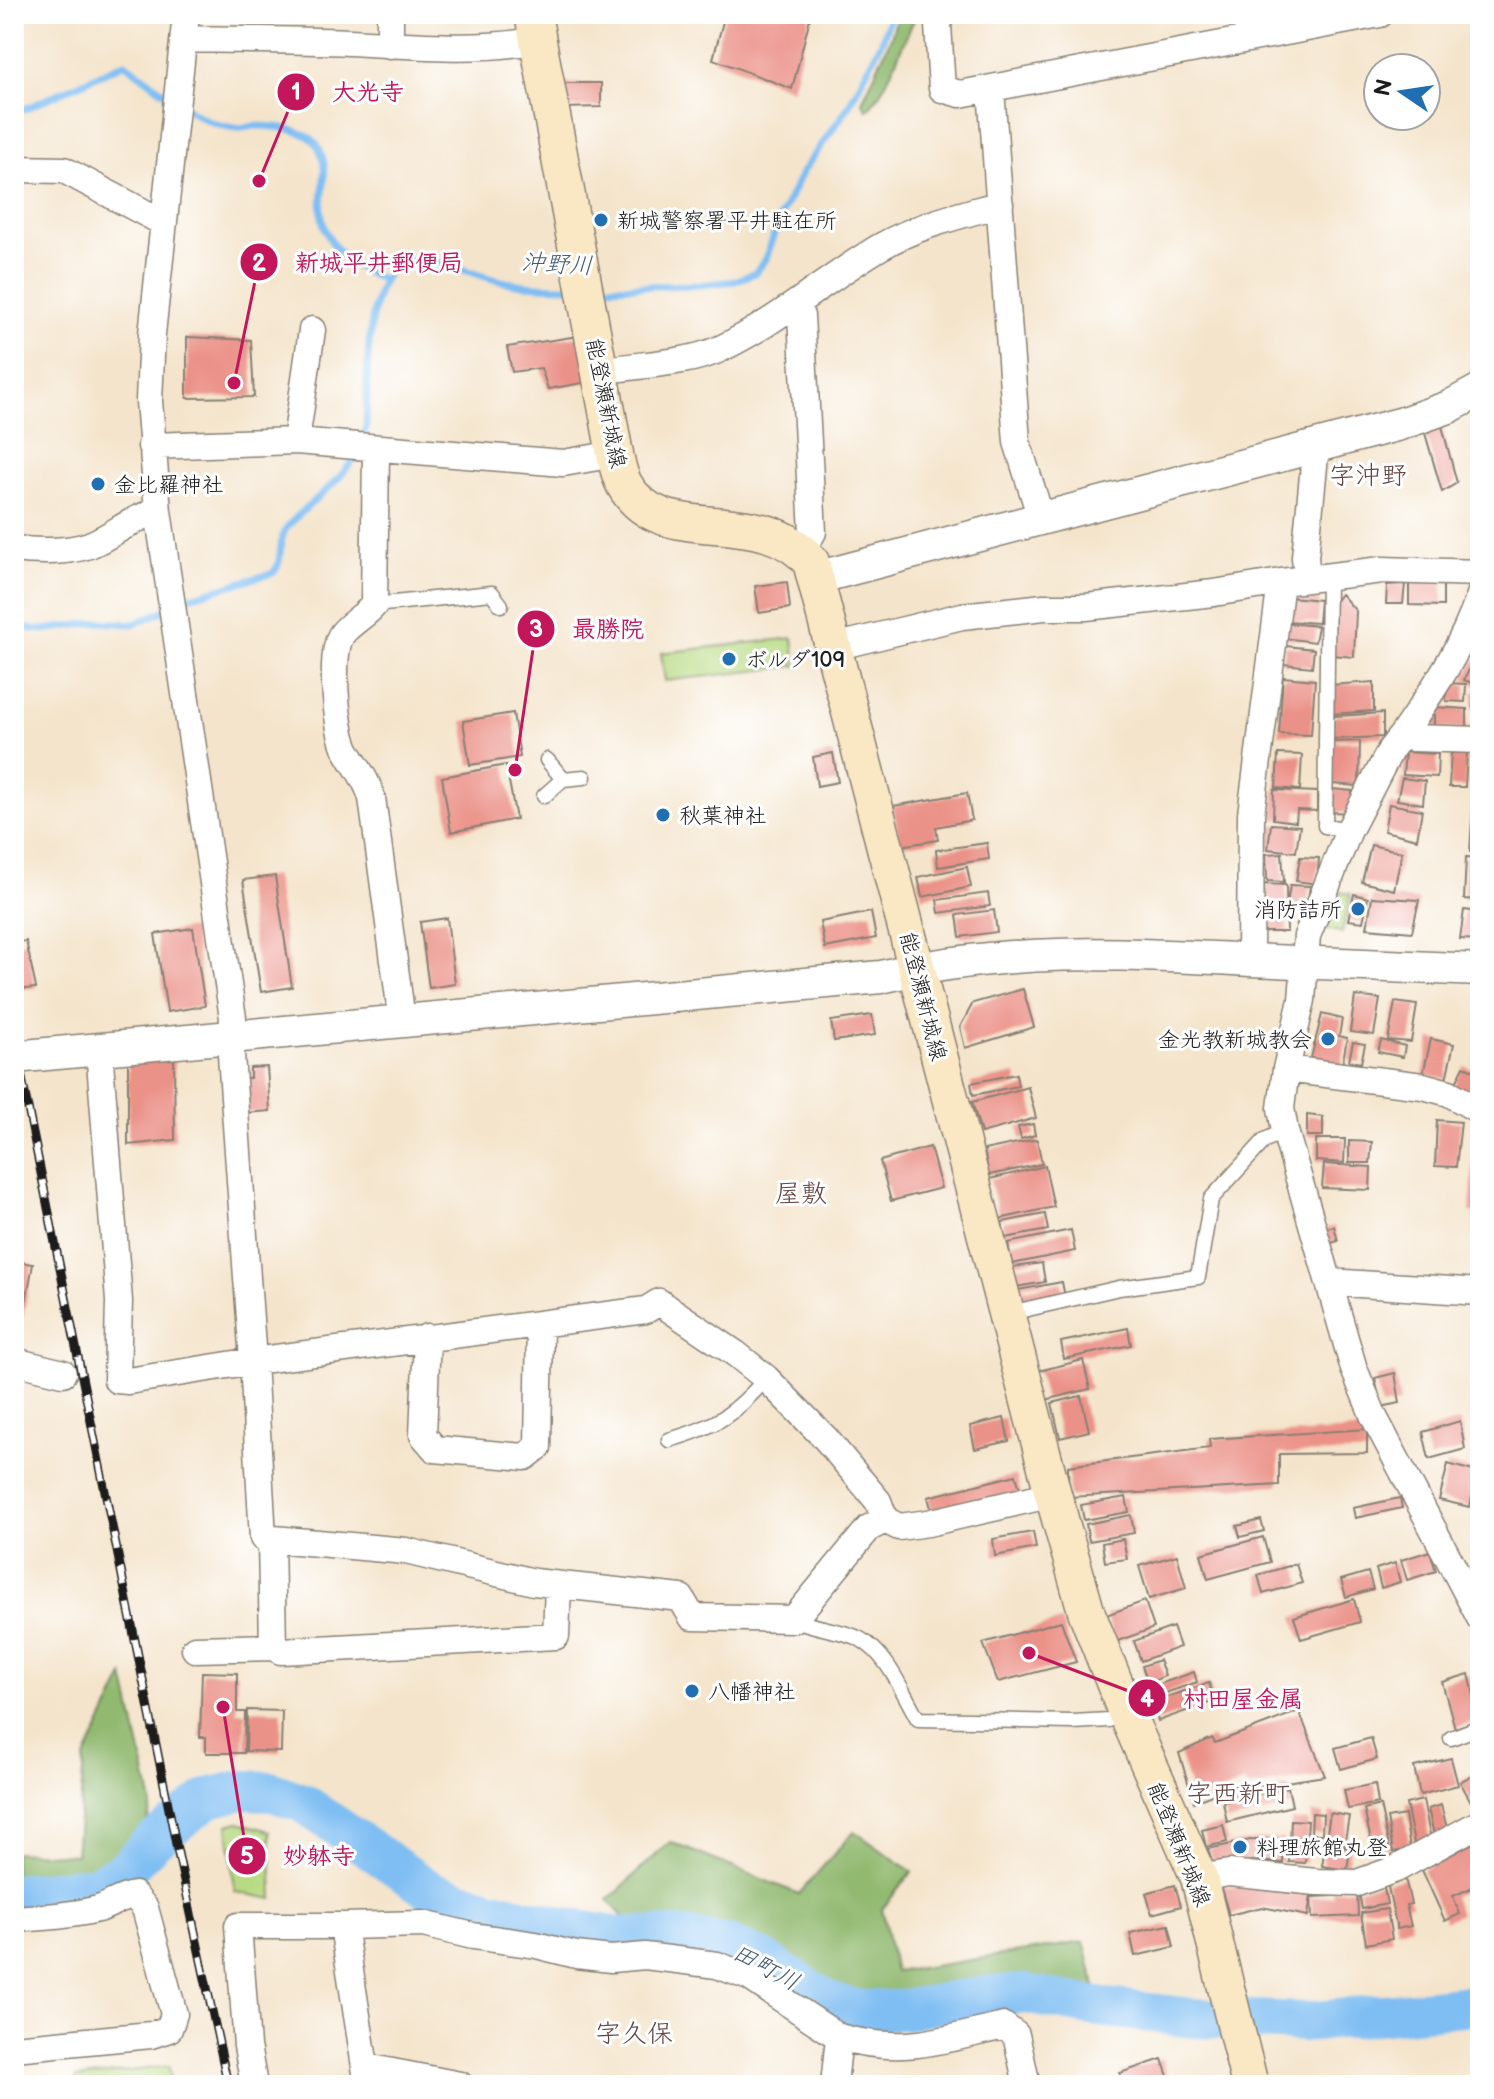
<svg xmlns="http://www.w3.org/2000/svg" width="1494" height="2099" font-family="'Balsamiq Sans','Klee One',sans-serif">
<style>
.green{fill:#b7d981;stroke:#6a7a4e;stroke-width:2}
.forest{fill:#91b96f;stroke:#566a46;stroke-width:2}
.lines{fill:none;stroke-linecap:round;stroke-linejoin:round}
.stream{stroke:#7fbef3;stroke-width:7}
.river{stroke:#7fbef3;stroke-width:40}
.building{fill:#eb9288}
.service-casing{stroke:#888074;stroke-width:17}
.minor-casing{stroke:#888074;stroke-width:29}
.tertiary-casing{stroke:#888074;stroke-width:35}
.secondary-casing{stroke:#888074;stroke-width:39}
.service{stroke:#fff;stroke-width:14}
.minor{stroke:#fff;stroke-width:26}
.tertiary{stroke:#fff;stroke-width:32}
.secondary{stroke:#fae7c3;stroke-width:36}
.rail-casing{stroke:#1c1c1c;stroke-width:9}
.rail{stroke:#fff;stroke-width:6;stroke-dasharray:18;stroke-linecap:butt}
.poi-dot{fill:#1f6fb2;stroke:#fff;stroke-width:3}
.labels{text-anchor:middle;stroke-width:6;stroke-linejoin:round;paint-order:stroke}
.poi-label{font-size:22px;fill:#1c1c1c;stroke:#fff;text-anchor:start}
.street-label{font-size:22px;fill:#1c1c1c;stroke:#fff}
.water-label{font-size:24px;font-style:italic;fill:#445d72;stroke:#fff}
.quarter-label{font-size:26px;fill:#644542;stroke:#fff}
.leader{fill:none;stroke:#c2185b;stroke-width:3}
.callout-dot{fill:#c2185b;stroke:#fff;stroke-width:3}
.mark-label{font-size:24px;text-anchor:middle;font-weight:bold;fill:#fff}
.callout-label{font-size:24px;text-anchor:middle;font-weight:bold;fill:#c2185b;stroke:#fff;stroke-width:6;stroke-linejoin:round;paint-order:stroke}
</style>
<rect width="100%" height="100%" fill="#fff"/>
<filter id="ink" filterUnits="userSpaceOnUse"><feTurbulence type="fractalNoise" baseFrequency=".0125" numOctaves="2"/><feDisplacementMap in="SourceGraphic" scale="16" xChannelSelector="R" yChannelSelector="G"/><feConvolveMatrix kernelMatrix="1 2 1 2 8 2 1 2 1" color-interpolation-filters="sRGB"/></filter>
<filter id="wash" filterUnits="userSpaceOnUse"><feTurbulence type="fractalNoise" baseFrequency=".006" numOctaves="4" result="noise"/><feDisplacementMap in="SourceGraphic" scale="32" xChannelSelector="R" yChannelSelector="G"/><feGaussianBlur stdDeviation="1.8" result="paint"/><feColorMatrix in="noise" values="0 0 0 0 0 0 0 0 0 0 0 0 0 0 0 0 0 1.4 0 .05"/><feComposite in="paint" operator="in"/></filter>
<g filter="url(#wash)">
<rect width="100%" height="100%" fill="#f4e4cb"/>
<!-- green -->
<path class="green" d="M793,638L796,666L665,681L661,653Z
M1335,891L1351,894L1342,933L1324,928Z
M239,1822L270,1831L273,1899L235,1892L228,1825Z
M169,2066L171,2085H76V2078Z"/>
<!-- forest -->
<path class="forest" d="M898,14H917C900,45 891,85 867,110L862,102L891,38Z
M124,1676L152,1804L145,1829L119,1861L72,1873L14,1878V1852L76,1855L84,1760Z
M854,1831L912,1872L882,1909L895,1972L1084,1942L1096,1990L1007,1982L900,2002L859,1999L806,1973L744,1934L696,1921H627L608,1900L670,1842L799,1894Z"/>
<g class="lines">
<!-- stream -->
<path class="stream" d="M182,105C199,117 216,127 238,128C244,129 250,126 256,126C275,126 308,129 318,146C328,164 324,181 322,200C317,241 350,267 384,280
M14,114L125,63L172,98
M596,287L700,285L735,281L755,273L766,259L779,219L803,171L847,109L882,41L891,14
M362,442L366,428C368,389 363,295 393,268C404,259 421,260 434,262C454,265 474,274 493,279C520,286 544,287 572,287
M179,603L190,597L273,573C285,560 276,540 288,526C309,502 342,482 357,453
M14,627L44,630L98,622L134,624L168,609"/>
<!-- river -->
<path class="river" d="M14,1894L94,1886L125,1870L152,1842L209,1798L242,1790L270,1791L303,1803L431,1891L492,1910L561,1927L614,1936L678,1937L728,1945L764,1960L831,2003L861,2010H903L986,1996L1026,1994L1091,2006L1193,2018L1309,2022L1480,2004"/>
</g>
<g id="blocks">
<!-- building -->
<path class="building" d="M725,14H811L792,89L713,59Z
M559,83H601V107L562,108Z
M585,335L594,381L548,389L541,368L512,372L507,347Z
M187,337L251,340L254,397L187,398Z
M1442,426L1457,483L1442,492L1425,433Z
M787,582L790,608L759,613L755,586Z
M1409,583H1443V606L1409,605Z
M1405,584L1403,604H1386L1387,585Z
M1341,594L1356,611L1354,657L1332,655L1335,617L1331,607Z
M1290,597L1320,600L1318,623L1286,621Z
M1286,623L1318,626L1315,642L1283,638Z
M1285,646L1314,649L1312,667L1283,664Z
M1473,661L1480,662V686L1464,680Z
M1283,677L1315,680L1311,735L1279,734Z
M1374,682V711L1330,714V685Z
M1446,683L1466,684L1465,702L1446,701Z
M1474,692H1480V709L1473,708Z
M1434,707L1467,709V730L1434,728Z
M513,713L520,757L470,765L463,721Z
M1383,713V737L1333,739L1334,716Z
M1360,741L1359,786L1332,784V742Z
M1405,752L1438,754L1437,777L1403,775Z
M833,753L838,782L817,786L813,757Z
M1451,753H1467L1465,787H1449Z
M1278,754L1302,755L1300,790L1276,788Z
M506,765L516,819L451,832L442,777Z
M1402,778L1425,781L1423,804L1397,800Z
M1332,789L1352,791L1351,813L1332,812Z
M1274,790L1317,792V811L1297,810L1296,822L1273,819Z
M1474,790L1480,791V852H1470Z
M967,793L972,820L936,827L938,840L900,846L893,806Z
M1389,804L1422,810L1417,839L1384,831Z
M1271,824L1300,826L1296,852L1268,849Z
M987,843L989,859L938,867L936,850Z
M1371,845L1402,852L1394,890L1362,882Z
M1282,853L1284,882L1267,881L1266,854Z
M1300,857L1319,858L1317,884L1296,881Z
M1466,857L1480,858V900L1464,899Z
M967,867L971,887L922,897L918,877Z
M275,876L292,987L261,992L243,880Z
M1261,884L1286,885L1287,932H1259Z
M1290,885L1310,886L1307,906L1287,905Z
M988,893L990,906L939,913L937,900Z
M1354,894L1368,898L1363,922L1348,920Z
M1372,897L1419,900L1412,932L1367,928Z
M994,910L997,932L960,937L957,915Z
M1464,910L1480,912V940L1460,939Z
M871,912L876,938L825,948L820,922Z
M447,918L455,984L429,988L420,922Z
M193,928L205,1006L167,1012L155,934Z
M26,941L36,988L14,990V943Z
M1023,989L1034,1027L965,1048L960,1027L973,1003Z
M1355,996L1380,999L1374,1035L1350,1032Z
M1395,1002L1417,1005L1411,1042L1388,1040Z
M1322,1014L1342,1019L1339,1036L1347,1038L1342,1066L1311,1058Z
M872,1015L875,1035L834,1041L831,1021Z
M1431,1039L1454,1044L1446,1079L1423,1074Z
M1381,1040L1405,1046L1403,1057L1378,1052Z
M1353,1042L1365,1044L1361,1063L1349,1061Z
M174,1058L175,1140L128,1145V1062Z
M1464,1066L1480,1073V1102L1453,1089Z
M267,1067L270,1111L244,1113L243,1078H250V1068Z
M1016,1074L1018,1086L973,1095L971,1083Z
M1028,1087L1036,1118L981,1133L972,1102Z
M1307,1115L1323,1117V1136H1307Z
M1437,1120L1461,1122L1456,1167L1435,1166Z
M1033,1124L1035,1135L1021,1139L1018,1127Z
M1037,1139L1042,1164L989,1175L984,1150Z
M1316,1139H1345L1344,1163L1316,1161Z
M1349,1141L1372,1142L1370,1163H1349Z
M930,1147L941,1188L891,1201L880,1161Z
M1474,1153H1480V1214L1470,1212Z
M1324,1164L1371,1167L1370,1190L1322,1188Z
M1045,1166L1054,1207L999,1219L990,1179Z
M1045,1214L1048,1230L1005,1238L1002,1222Z
M1334,1226L1338,1241L1328,1244L1324,1229Z
M1071,1230L1075,1251L1012,1264L1008,1243Z
M14,1261L33,1264L23,1318L14,1316Z
M1042,1263L1045,1282L1016,1287L1013,1267Z
M1062,1282L1065,1297L1021,1306L1018,1290Z
M1128,1328L1131,1345L1064,1359L1061,1342Z
M1083,1360L1090,1389L1045,1400L1038,1371Z
M1395,1373L1400,1403L1381,1407L1375,1378Z
M1081,1396L1089,1431L1060,1438L1052,1403Z
M1004,1418L1009,1441L975,1449L970,1426Z
M1460,1421L1465,1449L1429,1459L1423,1432Z
M1367,1429V1453L1279,1454V1485L1069,1497L1068,1466L1210,1448L1209,1439Z
M1448,1464L1477,1472L1470,1507L1439,1500Z
M1016,1475L1021,1493L933,1516L928,1497Z
M1126,1497L1129,1512L1084,1520L1081,1505Z
M1400,1498L1402,1508L1355,1518L1353,1508Z
M1131,1515L1134,1533L1089,1541L1086,1524Z
M1261,1520L1264,1531L1240,1537L1237,1526Z
M1033,1532L1036,1548L995,1556L993,1539Z
M1263,1537L1270,1562L1208,1579L1201,1554Z
M1123,1539L1127,1559L1105,1562L1102,1543Z
M1430,1551L1436,1571L1407,1580L1401,1560Z
M1177,1555L1186,1588L1149,1599L1139,1566Z
M1395,1563L1400,1582L1381,1588L1376,1569Z
M1296,1564L1302,1583L1263,1594L1258,1575Z
M1368,1572L1373,1589L1346,1597L1341,1580Z
M1354,1599L1360,1622L1301,1639L1294,1617Z
M1145,1601L1154,1628L1115,1642L1106,1615Z
M1061,1621L1076,1662L998,1682L983,1643Z
M1173,1627L1180,1647L1141,1661L1134,1641Z
M1159,1660L1165,1676L1148,1683L1142,1666Z
M202,1672L237,1673V1712H245L244,1753H206V1737H200Z
M1194,1672L1197,1682L1151,1698L1148,1688Z
M1469,1674L1480,1720L1455,1728L1442,1682Z
M1209,1683L1215,1701L1158,1721L1152,1702Z
M247,1710L282,1711L281,1752L246,1751Z
M1299,1711L1325,1776L1247,1788L1245,1782L1194,1802L1179,1753L1212,1738L1215,1743Z
M1371,1738L1377,1759L1341,1769L1335,1748Z
M1451,1758L1458,1785L1420,1795L1414,1767Z
M1476,1773L1480,1779V1818L1460,1782Z
M1375,1784L1378,1803L1348,1809L1344,1790Z
M1288,1787L1292,1806L1227,1822L1223,1802Z
M1423,1800L1432,1845L1415,1848L1406,1804Z
M1380,1805L1389,1847L1373,1850L1364,1809Z
M1441,1805L1449,1836L1435,1839L1428,1809Z
M1312,1813L1323,1814L1322,1834H1311Z
M1330,1813L1349,1816L1344,1847L1350,1848L1347,1870L1322,1866Z
M1405,1815L1410,1849L1393,1852L1387,1818Z
M1291,1820L1308,1821L1305,1863L1289,1862Z
M1223,1825L1227,1842L1206,1847L1202,1830Z
M1255,1839H1284L1283,1863L1252,1861L1214,1869L1208,1849Z
M1480,1839V1884L1453,1896L1460,1914L1445,1921L1422,1870Z
M1405,1878L1411,1904L1406,1905L1411,1926L1397,1929L1387,1882Z
M1383,1883L1387,1904L1362,1909L1358,1888Z
M1175,1885L1181,1906L1152,1914L1146,1893Z
M1220,1885L1311,1895L1308,1916L1262,1907L1229,1915Z
M1357,1889L1358,1916L1312,1918L1311,1897L1333,1896L1332,1890Z
M1387,1909L1392,1939L1366,1944L1361,1913Z
M1169,1925L1174,1947L1135,1956L1130,1933Z
M1162,2059L1171,2085H1125L1120,2073Z"/>
</g>
</g>
<g filter="url(#ink)">
<use href="#blocks" fill-opacity="0" stroke="#888074" stroke-width="2"/>
<g class="lines">
<defs>
<path id="service" d="M1328,578L1325,826L1349,830
M374,605L492,593L501,605
M547,760L563,779
M544,796L563,779L584,777
M1006,1314L1119,1288L1198,1277L1211,1199L1265,1140L1285,1131
M669,1440C715,1427 736,1414 766,1378
M794,1619C815,1629 843,1630 860,1639C888,1654 902,1692 918,1719L1073,1722L1109,1720L1125,1712
M1451,1738L1480,1727"/>
<path id="minor" d="M941,14L938,25L942,89L960,94L1380,14
M184,39C239,40 294,40 349,42C412,45 476,52 538,40
M390,45V14
M991,89L1017,442L1041,518
M14,169L64,170L164,223
M797,304L801,316L813,532L802,551
M600,371C638,364 684,365 720,349C777,322 826,279 880,247C918,225 958,216 1000,204
M296,441L312,330
M151,446L296,441L563,463L615,454
M376,450L374,605C365,616 350,623 342,634C329,652 336,729 346,749C355,766 367,779 372,798L402,1020
M14,549C37,552 75,553 96,542C117,532 135,517 158,511
M1307,579L1382,570L1480,573
M834,647L962,616L1044,607H1086L1214,593L1281,582
M1402,735C1433,690 1463,647 1480,595
M1480,740L1412,738L1402,735L1391,749L1349,830L1307,936L1302,1000L1286,1069L1281,1108L1285,1131L1354,1369L1374,1417L1480,1618
M1250,960L1251,814L1281,582L1307,579L1305,557L1316,445
M99,1049L119,1301L117,1380L128,1381L253,1361L646,1310L659,1302L736,1354L766,1378L826,1439L878,1501L885,1520L869,1528L794,1619L692,1617L681,1598L534,1582L406,1551L263,1538L253,1361L231,1055L233,1018L158,511L149,401L152,334L186,14
M1286,1069L1423,1086L1449,1093L1480,1111
M1330,1282L1480,1292
M427,1337L423,1435L435,1449L525,1457L538,1447L540,1324
M14,1361L63,1373
M885,1520L899,1527L928,1523L1053,1494
M271,1539L273,1647L281,1651L556,1636L558,1585
M195,1649L273,1647
M1199,1878L1229,1873L1316,1882L1357,1883L1396,1869L1480,1823
M14,1919C43,1917 70,1916 98,1909C111,1905 120,1897 134,1895L145,1908L174,2014L169,2029L151,2035L14,2048
M343,1926L423,1924L473,1936L536,1945L576,1955L611,1959L645,1956L717,1965L749,1977L839,2037
M254,2085L247,2046L238,1926H343L366,2073L377,2069L460,2085
M834,2085L839,2037C903,2055 942,2040 1004,2026L1016,2035L1027,2085"/>
<path id="tertiary" d="M816,578L1400,424L1449,407L1480,390
M14,1057L881,977C1002,947 1127,953 1250,960C1326,964 1403,967 1480,970"/>
<path id="secondary" d="M533,14L615,454C617,463 619,475 624,484C661,552 760,499 811,562L1053,1494L1086,1611L1126,1712L1199,1878L1250,2085"/>
</defs>
<!-- service casing -->
<use href="#service" class="service-casing"/>
<!-- minor casing -->
<use href="#minor" class="minor-casing"/>
<!-- tertiary casing -->
<use href="#tertiary" class="tertiary-casing"/>
<!-- secondary casing -->
<use href="#secondary" class="secondary-casing"/>
<!-- service -->
<use href="#service" class="service"/>
<!-- minor -->
<use href="#minor" class="minor"/>
<!-- tertiary -->
<use href="#tertiary" class="tertiary"/>
<!-- secondary -->
<use href="#secondary" class="secondary"/>
<defs>
<path id="rail" d="M14,1039L177,1849L228,2085"/>
</defs>
<!-- rail casing -->
<use href="#rail" class="rail-casing"/>
<!-- rail -->
<use href="#rail" class="rail"/>
</g>
</g>
<!-- markers -->
<g class="poi-dot">
<circle cx="601" cy="220" r="8"/>
<circle cx="98" cy="484" r="8"/>
<circle cx="729" cy="659" r="8"/>
<circle cx="663" cy="815" r="8"/>
<circle cx="1358" cy="909" r="8"/>
<circle cx="1328" cy="1039" r="8"/>
<circle cx="692" cy="1691" r="8"/>
<circle cx="1240" cy="1847" r="8"/>
</g>
<g class="labels">
<!-- poi labels -->
<g class="poi-label">
<text x="617" y="228">新城警察署平井駐在所</text>
<text x="114" y="492">金比羅神社</text>
<text x="745" y="667">ボルダ109</text>
<text x="679" y="823">秋葉神社</text>
<text x="1342" y="917" text-anchor="end">消防詰所</text>
<text x="1312" y="1047" text-anchor="end">金光教新城教会</text>
<text x="708" y="1699">八幡神社</text>
<text x="1256" y="1855">料理旅館丸登</text>
</g>
<!-- street labels -->
<g class="street-label">
<text transform="translate(607 403) rotate(79)" y="8">能登瀬新城線</text>
<text transform="translate(924 996) rotate(76)" y="8">能登瀬新城線</text>
<text transform="translate(1180 1844) rotate(68)" y="8">能登瀬新城線</text>
</g>
<!-- water labels -->
<g class="water-label">
<text transform="translate(557 264) rotate(3)" y="8">沖野川</text>
<text transform="translate(766 1967) rotate(28)" y="8">田町川</text>
</g>
<!-- quarter labels -->
<g class="quarter-label">
<text x="1368" y="484">字沖野</text>
<text x="801" y="1202">屋敷</text>
<text x="1238" y="1802">字西新町</text>
<text x="634" y="2042">字久保</text>
</g>
</g>
<!-- callouts -->
<path class="leader" d="M259 181L296 92M234 383L259 262M515 770L536 629M1029 1653L1147 1698M223 1707L247 1856"/>
<g class="callout-dot">
<circle cx="259" cy="181" r="8"/>
<circle cx="234" cy="383" r="8"/>
<circle cx="515" cy="770" r="8"/>
<circle cx="1029" cy="1653" r="8"/>
<circle cx="223" cy="1707" r="8"/>
<circle cx="296" cy="92" r="20"/>
<circle cx="259" cy="262" r="20"/>
<circle cx="536" cy="629" r="20"/>
<circle cx="1147" cy="1698" r="20"/>
<circle cx="247" cy="1856" r="20"/>
</g>
<g class="mark-label">
<text x="296" y="100">1</text>
<text x="259" y="271">2</text>
<text x="536" y="637">3</text>
<text x="1147" y="1707">4</text>
<text x="247" y="1864">5</text>
</g>
<g class="callout-label">
<text x="368" y="100">大光寺</text>
<text x="379" y="271">新城平井郵便局</text>
<text x="608" y="637">最勝院</text>
<text x="1243" y="1707">村田屋金属</text>
<text x="319" y="1864">妙躰寺</text>
</g>
<!-- margin -->
<rect width="1494" height="2099" fill="none" stroke="#fff" stroke-width="48"/>
<!-- north arrow -->
<g transform="translate(1402 92) rotate(283)"><circle r="38" fill="#ffffff" stroke="#a4a4a4" stroke-width="2"/>
<path d="M0-6L14 30L0 20L-14 30Z" fill="#1f6fb2"/>
<text y="-12" font-size="22" font-weight="bold" text-anchor="middle" fill="#1c1c1c">N</text>
</g>
</svg>
